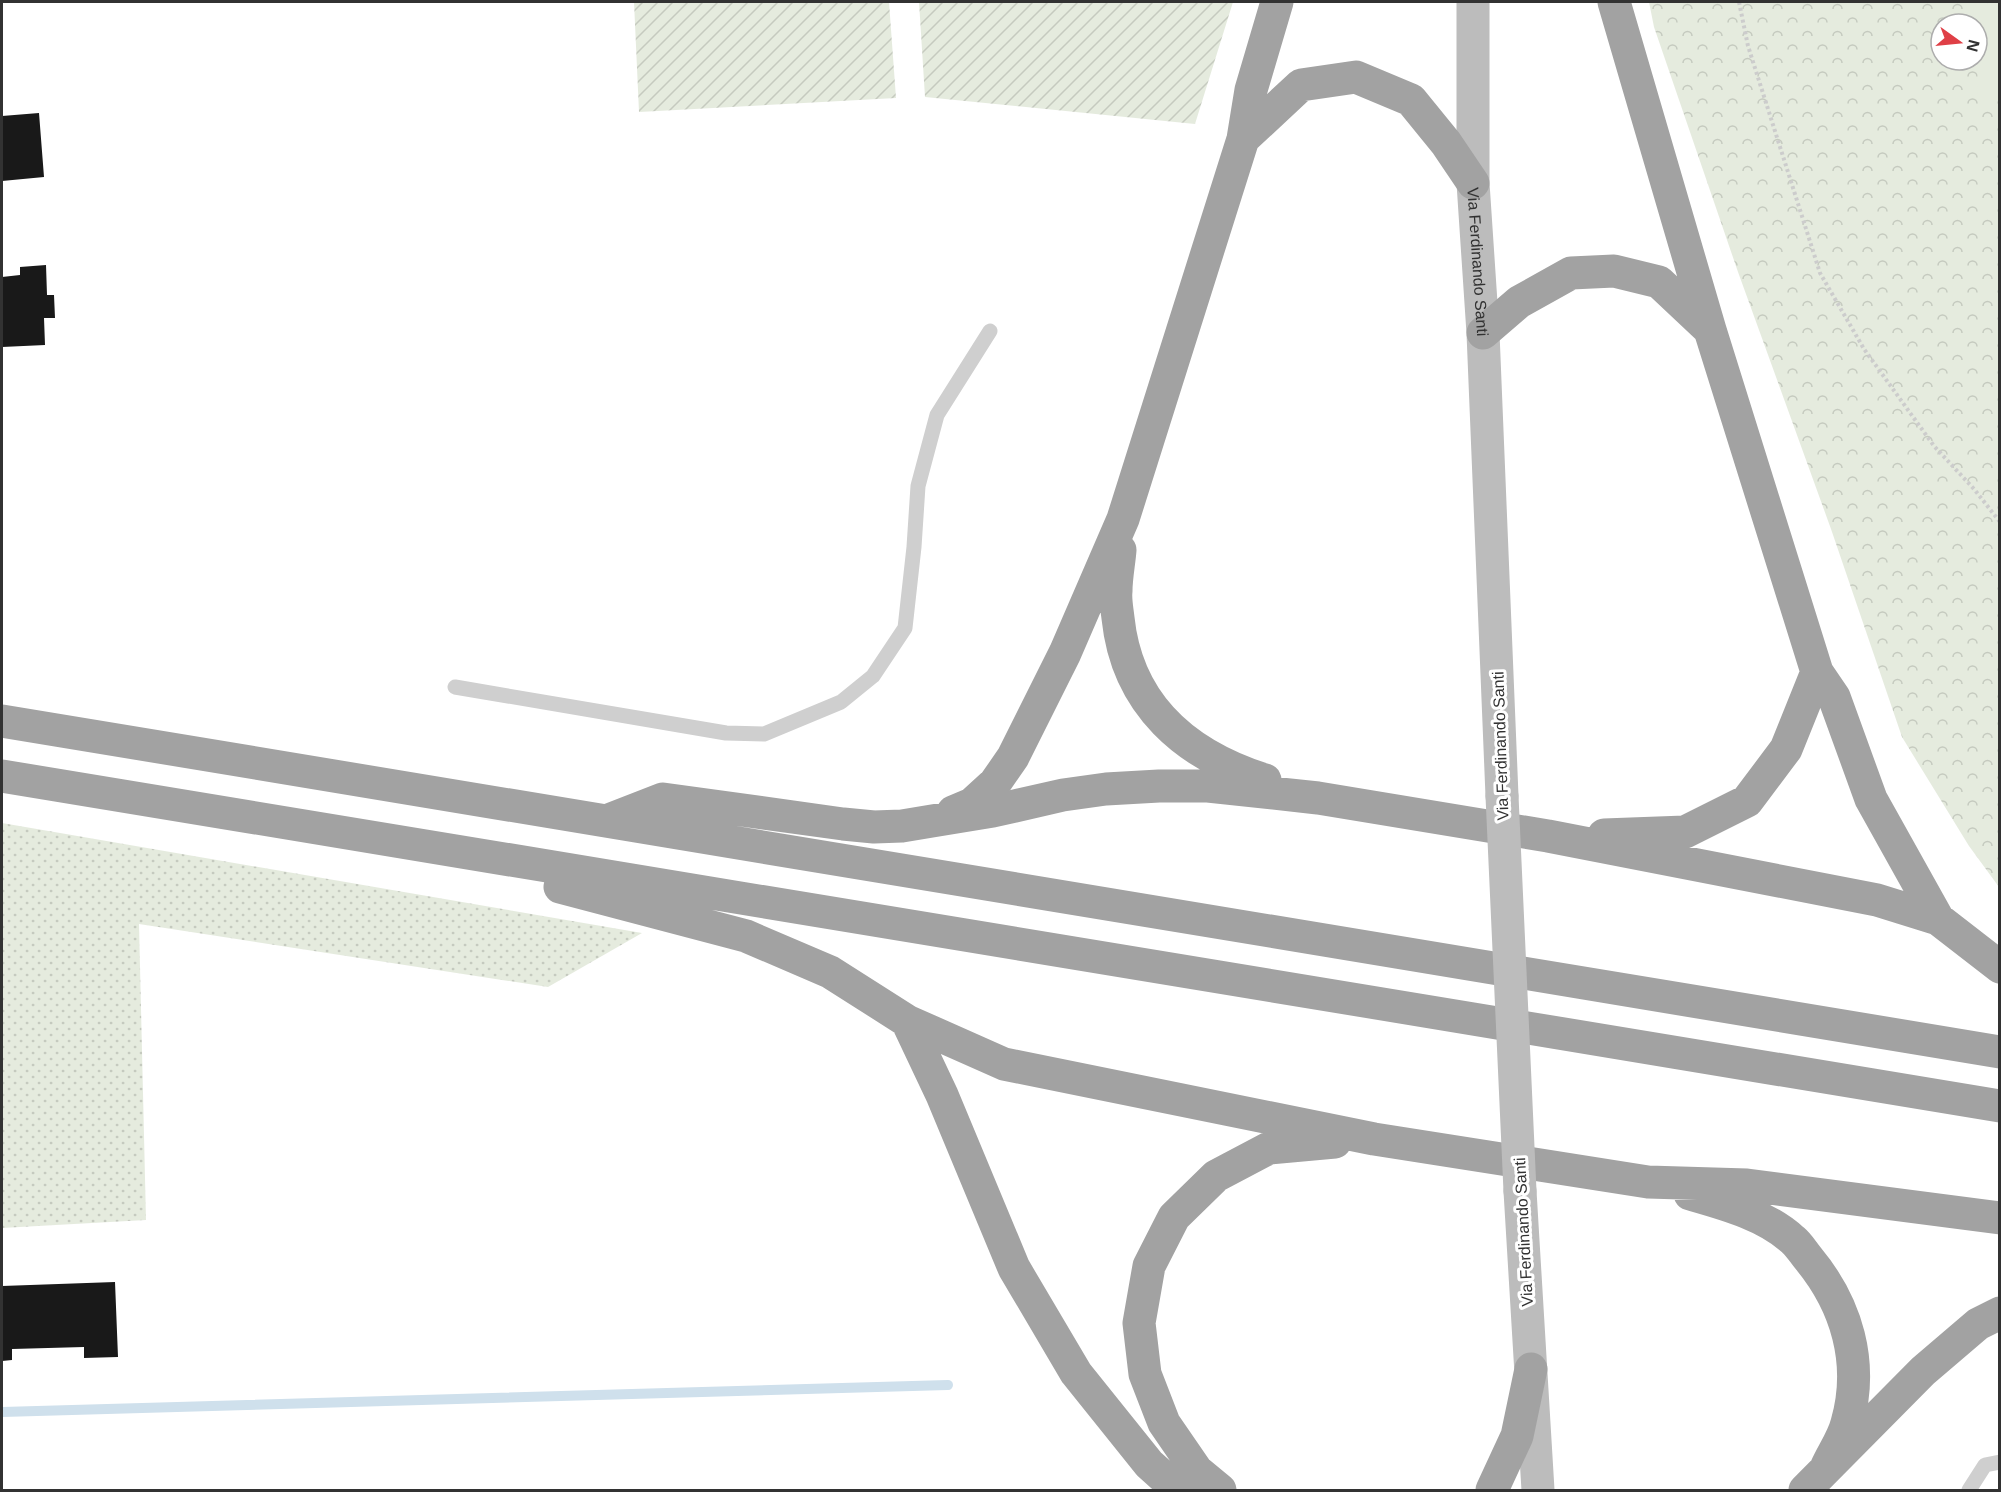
<svg xmlns="http://www.w3.org/2000/svg" width="2001" height="1492" font-family="Helvetica,sans-serif">
<style>
.grass{fill:url(#grass-dots)}
.park{fill:url(#park-crowns);fill-rule:evenodd}
.garden{fill:url(#garden-furrows)}
.pitch{fill:#e5ebde}
.lines{fill:none;stroke-linecap:round;stroke-linejoin:round}
.stream{stroke:#cfe0ec;stroke-width:10}
.building{fill:#191919}
.path{stroke:#ccc;stroke-width:4;stroke-dasharray:3 3;stroke-linecap:butt}
.service{stroke:#cfcfcf;stroke-width:15}
.secondary{stroke:#bcbcbc;stroke-width:33}
.trunk{stroke:#a2a2a2;stroke-width:33}
.secondary-bridge{stroke:#bcbcbc;stroke-width:33}
.labels{text-anchor:middle;stroke-width:6;stroke-linejoin:round;paint-order:stroke}
.street-label{font-size:16px;fill:#323232;stroke:#fff}
</style>
<defs>
<pattern id="grass-dots" width="8" height="8" patternUnits="userSpaceOnUse" patternTransform="scale(1.5)"><rect width="8" height="8" fill="#e5ebde"/><path d="M2 2h.1M6 6h.1" fill="none" stroke="#c5cabf" stroke-width="1.8" stroke-linecap="round"/></pattern>
<pattern id="park-crowns" width="20" height="18" patternUnits="userSpaceOnUse" patternTransform="scale(1.5)"><rect width="20" height="18" fill="#e5ebde"/><path d="M2 6a3 3 0 1 1 6 0M12 15a3 3 0 1 1 6 0" fill="none" stroke="#c5cabf"/></pattern>
<pattern id="garden-furrows" width="10" height="10" patternUnits="userSpaceOnUse" patternTransform="scale(1.5)"><rect width="10" height="10" fill="#e5ebde"/><path d="M-1 1l2-2M0 10L10 0M9 11l2-2" fill="none" stroke="#c5cabf"/></pattern>
</defs>
<rect width="100%" height="100%" fill="#fff"/>
<!-- grass -->
<path class="grass" d="M2,823L642,933L548,987L139,924L146,1220L2,1228Z"/>
<!-- park -->
<path class="park" d="M1649,2H1999V887L1969,846L1902,737L1831,529L1738,272L1654,27ZM1941,24H1977V60H1941Z"/>
<!-- garden -->
<path class="garden" d="M634,2H889L896,98L639,112Z
M919,2H1233L1195,124L925,97Z"/>
<!-- pitch -->
<path class="pitch" d="M1999,3V100L1978,101L1977,24H1974L1973,4Z"/>
<g class="lines">
<!-- stream -->
<path class="stream" d="M2,1412L948,1385"/>
</g>
<!-- building -->
<path class="building" d="M39,113L44,177L2,181V116Z
M46,265L47,295H54L55,318H44L45,345L2,347V277L20,275V267Z
M115,1282L118,1357L84,1358V1347L12,1349V1360L2,1361V1286Z"/>
<g class="lines">
<!-- path -->
<path class="path" d="M1739,2L1748,46L1820,273L1864,349L1934,446L1974,489L2000,522"/>
<!-- service -->
<path class="service" d="M455,687L726,733L764,734L841,702L873,676L905,628L914,547L918,486L937,415L990,331
M1969,1490L1985,1465L2000,1462"/>
<!-- secondary -->
<g class="secondary">
<path id="s1" d="M1473,2V183L1483,333L1502,796"/>
<path d="M1520,1191L1538,1490"/>
</g>
<!-- trunk -->
<path class="trunk" d="M1614,2L1710,330L1817,672L1834,697L1871,799L1938,919
M1243,139L1301,85L1356,77L1411,100L1446,143L1473,183
M1483,333L1519,302L1571,273L1614,271L1659,282L1710,330
M1120,550C1119,563 1116,577 1116,591C1115,600 1117,609 1118,618C1127,705 1186,755 1265,780
M2,721L2000,1052
M2,776L2000,1106
M953,812L972,804L995,783L1013,757L1065,653L1123,519L1243,139L1251,90L1277,2
M609,820L663,799L843,824L874,827L902,826L932,821L993,811L1063,795L1106,789L1159,786H1208L1318,798L1548,836L1877,900L1938,919L2000,967
M1604,835L1685,832L1747,801L1786,749L1817,672
M560,887L746,936L830,972L907,1021L1004,1064L1374,1139L1648,1182L1747,1185L2000,1218
M907,1021L942,1095L1014,1268L1076,1373L1149,1464L1178,1490
M1690,1194C1725,1204 1766,1215 1793,1240C1799,1245 1803,1252 1808,1258C1847,1305 1864,1363 1847,1423C1843,1439 1832,1454 1826,1468
M1220,1490L1197,1471L1164,1423L1145,1374L1139,1323L1149,1266L1174,1217L1216,1176L1269,1148L1335,1142
M1492,1490L1517,1436L1531,1369
M1805,1490L1923,1371L1978,1324L2000,1313"/>
<!-- secondary-bridge -->
<path class="secondary-bridge" d="M1502,796L1520,1191"/>
</g>
<g class="labels">
<!-- street labels -->
<g class="street-label">
<text dy="6" stroke="none"><textPath href="#s1" startOffset="260">Via Ferdinando Santi</textPath></text>
<text transform="translate(1500 746) rotate(-92)" y="6">Via Ferdinando Santi</text>
<text transform="translate(1523 1232) rotate(-93)" y="6">Via Ferdinando Santi</text>
</g>
</g>
<!-- border -->
<rect width="2001" height="1492" fill="none" stroke="#323232" stroke-width="6"/>
<!-- north arrow -->
<g transform="translate(1959 42) rotate(105)"><circle r="28" fill="#ffffff" stroke="#adadad" stroke-width="1.5"/>
<path d="M0-4.5L10 22L0 15L-10 22Z" fill="#df3f46"/>
<text y="-9" font-size="16" font-weight="bold" text-anchor="middle" fill="#323232">N</text>
</g>
</svg>
